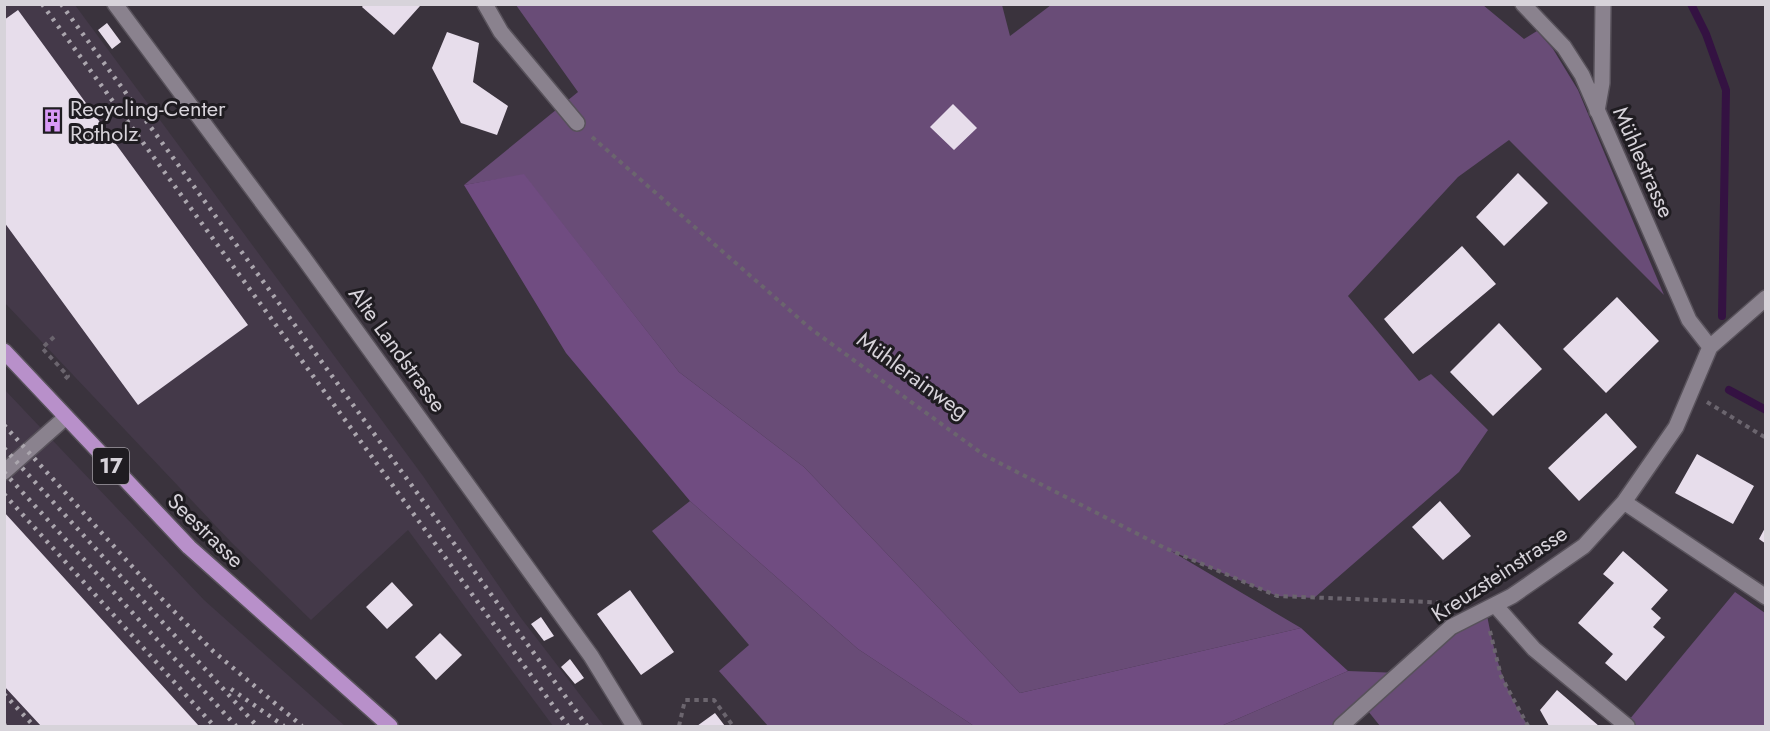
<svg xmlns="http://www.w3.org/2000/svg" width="1770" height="731" font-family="Jost,sans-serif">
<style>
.built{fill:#443949}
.green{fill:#694c77}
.forest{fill:#704c81}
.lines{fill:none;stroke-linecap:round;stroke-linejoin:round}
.stream{stroke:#341242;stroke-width:8}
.building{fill:#e7ddeb}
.minor-casing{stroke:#58525b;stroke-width:18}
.major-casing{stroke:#58525b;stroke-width:18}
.path{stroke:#6b656e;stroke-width:4;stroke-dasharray:4.5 4.5;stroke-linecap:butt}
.minor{stroke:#8a828e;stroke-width:15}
.major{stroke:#b890ca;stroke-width:15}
.rail{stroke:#aba6ae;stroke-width:4.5;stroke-dasharray:3 6;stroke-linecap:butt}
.labels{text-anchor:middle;stroke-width:6;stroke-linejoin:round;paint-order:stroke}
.shield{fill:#1f1c21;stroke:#a09ca2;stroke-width:1.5}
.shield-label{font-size:21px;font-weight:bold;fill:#d7d3da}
.poi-label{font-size:22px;fill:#d7d3da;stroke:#1f1c21;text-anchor:start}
.street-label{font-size:22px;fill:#d7d3da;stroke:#1f1c21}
</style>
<rect width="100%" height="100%" fill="#3a333d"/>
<!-- built -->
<path class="built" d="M5,5H75L423,476L521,618L604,726H553L408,530L311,620L231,542L5,303Z
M4,389L204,600L345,726H5Z"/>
<!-- green -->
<path class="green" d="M516,5H1002L1010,36L1051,5H1483L1524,39L1537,31L1553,49L1578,90L1664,295L1509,140L1458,177L1348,296L1419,381L1431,374L1488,430L1459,472L1314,598L1277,596L1171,551L1301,628L1020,693L804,467L679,372L524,175L464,185L578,92Z
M690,501L858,649L974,726H768L719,671L749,645L652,531Z
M1735,592L1765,613V726H1637L1629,720Z
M1486,610C1495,657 1502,685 1528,726H1380L1364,706L1341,726H1221L1348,671L1400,673Z"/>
<!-- forest -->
<path class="forest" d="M524,174L679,372L804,467L1020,693L1301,628L1348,671L1221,726H974L858,649L690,501L566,353L464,185Z"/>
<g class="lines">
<!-- stream -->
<path class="stream" d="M1691,4L1706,34L1726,90L1722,316
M1729,390L1766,410"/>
</g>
<!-- building -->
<path class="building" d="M364,4H418L420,6L394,35L362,7Z
M18,10L248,325L138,405L4,222V20Z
M107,23L121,42L112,49L98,30Z
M447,32L479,43L473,82L508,106L497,135L461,123L432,68Z
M953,104L977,128L954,150L930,127Z
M1518,173L1548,203L1504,246L1476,217Z
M1462,246L1496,284L1413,354L1384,319Z
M1617,297L1659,341L1606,393L1563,349Z
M1499,323L1542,369L1493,416L1450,372Z
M1606,413L1637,447L1579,501L1548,468Z
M1697,454L1754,486L1733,524L1675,493Z
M1440,501L1471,536L1443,560L1412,527Z
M4,512L199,726H41L4,686Z
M1766,526V544L1759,539Z
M1623,551L1668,590L1651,609L1661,618L1653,627L1665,637L1626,681L1605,663L1613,654L1578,623L1614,583L1603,574Z
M392,582L413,605L387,629L366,607Z
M630,590L674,652L641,675L597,614Z
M541,617L554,636L544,641L531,624Z
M440,633L462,655L436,680L415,657Z
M570,659L584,678L575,684L561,667Z
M1557,690L1599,726H1549L1540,710Z
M715,713L725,726H697Z"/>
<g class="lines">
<defs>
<path id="minor" d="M115,4L303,257L591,656L634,726
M485,4L501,32L577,123
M1523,4L1564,47L1582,75L1689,320L1710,347
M1597,111L1602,83L1603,4
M4,472L66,417
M1624,502L1766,597
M1495,605L1534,649L1627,726
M1341,726L1451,627L1512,596L1584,546L1624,502L1676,427L1710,347L1766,298"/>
<path id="major" d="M4,351L189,547L390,726"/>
</defs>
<!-- minor casing -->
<use href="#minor" class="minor-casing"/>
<!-- major casing -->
<use href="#major" class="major-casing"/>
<!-- path -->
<path class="path" d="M592,137L811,329L984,455L1165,548L1277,596L1453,603
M54,337L42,348L68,376L62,382
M1707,402L1766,438
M1490,631L1501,676L1528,726
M679,726L685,700H714L733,726"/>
<!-- minor -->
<use href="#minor" class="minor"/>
<!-- major -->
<use href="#major" class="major"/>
<!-- rail -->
<path class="rail" d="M42,4L568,726
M61,4L587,726
M4,425L158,595L213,651L302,726
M4,448L257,726
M4,472L236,726
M4,494L214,726
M231,689L284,726
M4,694L34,726
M4,725L6,726"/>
</g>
<!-- icons -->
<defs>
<symbol id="building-bare" viewBox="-9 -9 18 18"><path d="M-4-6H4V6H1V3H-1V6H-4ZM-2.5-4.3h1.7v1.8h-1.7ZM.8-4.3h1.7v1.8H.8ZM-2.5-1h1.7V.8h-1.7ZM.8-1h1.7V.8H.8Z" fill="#d99af7" stroke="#1f1c21" stroke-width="2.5" paint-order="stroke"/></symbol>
</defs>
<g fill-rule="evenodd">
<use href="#building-bare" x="36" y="104" width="33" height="33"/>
</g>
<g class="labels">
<!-- shield labels -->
<rect class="shield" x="93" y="448" width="36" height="36" rx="4.5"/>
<g class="shield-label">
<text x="111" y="473">17</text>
</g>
<!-- poi labels -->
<g class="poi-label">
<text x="70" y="116">Recycling-Center<tspan x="70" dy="25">Rotholz</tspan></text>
</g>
<!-- street labels -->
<g class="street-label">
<text transform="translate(1644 162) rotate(66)" y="8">Mühlestrasse</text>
<text transform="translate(398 349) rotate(54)" y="8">Alte Landstrasse</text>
<text transform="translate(913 375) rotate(36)" y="8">Mühlerainweg</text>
<text transform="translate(206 530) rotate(44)" y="8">Seestrasse</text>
<text transform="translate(1499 573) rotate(-33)" y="8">Kreuzsteinstrasse</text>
</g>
</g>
<!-- border -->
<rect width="1770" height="731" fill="none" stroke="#d7d3da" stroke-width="12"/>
</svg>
